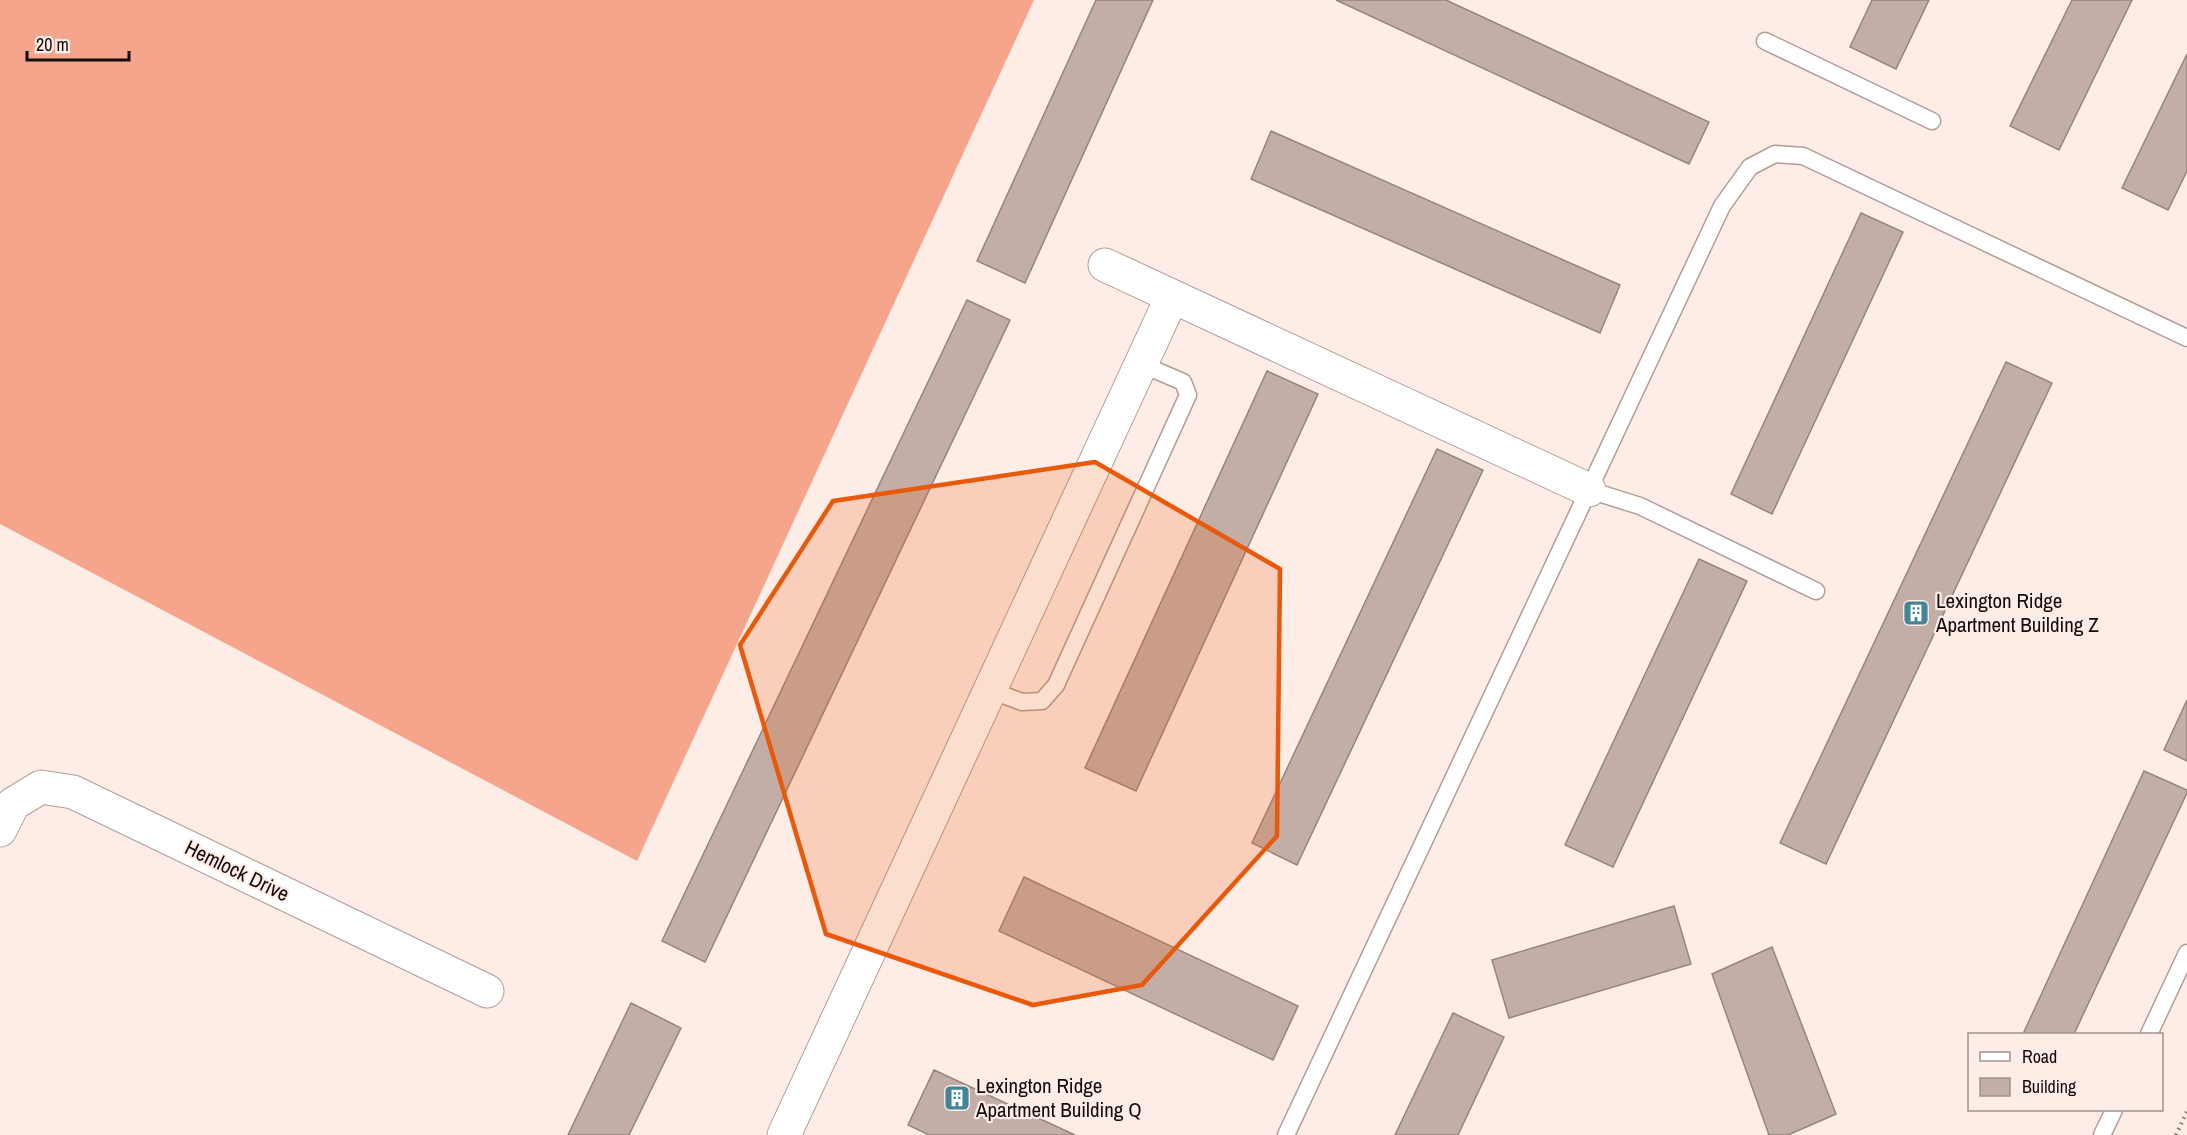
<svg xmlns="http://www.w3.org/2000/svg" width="2187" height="1135" font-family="'Archivo Narrow',sans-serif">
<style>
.forest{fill:#f6a58d}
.building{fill:#c3aea7;stroke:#98847e;stroke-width:1.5}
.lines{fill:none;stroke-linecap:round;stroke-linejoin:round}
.service-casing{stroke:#b19d97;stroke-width:19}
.minor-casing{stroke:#b19d97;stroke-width:35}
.path{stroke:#807471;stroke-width:4;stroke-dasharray:1.5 4.5;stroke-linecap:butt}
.service{stroke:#fff;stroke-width:16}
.minor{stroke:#fff;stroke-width:33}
.marked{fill:#e8590c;fill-opacity:0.2;stroke:#e8590c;stroke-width:4.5;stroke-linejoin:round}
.labels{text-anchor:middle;stroke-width:4.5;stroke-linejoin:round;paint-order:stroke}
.poi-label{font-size:21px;fill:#130c0a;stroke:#feece7;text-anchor:start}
.street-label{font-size:21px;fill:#130c0a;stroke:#feece7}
</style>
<rect width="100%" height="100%" fill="#feece7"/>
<!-- forest -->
<path class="forest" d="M0,0H1034L637,861L0,524Z"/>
<!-- building -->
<path class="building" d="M1096,0H1153L1025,283L977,261Z
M1336,0H1446L1709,122L1689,164Z
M1872,0H1929L1896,69L1850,47Z
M2072,0H2132L2059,150L2010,126Z
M2187,54V171L2168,210L2122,188Z
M1271,131L1620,285L1600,333L1251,179Z
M1861,213L1903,232L1772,514L1731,494Z
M967,300L1010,320L705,962L662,941Z
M2006,362L2052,383L1826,864L1780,843Z
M1267,371L1318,394L1136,791L1085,768Z
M1437,449L1483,470L1297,865L1252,843Z
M1699,559L1747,581L1613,867L1565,845Z
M2187,700V761L2164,750Z
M2144,771L2187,790V793L2074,1034H2023Z
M1024,877L1298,1006L1273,1060L999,931Z
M1674,906L1691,964L1509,1018L1492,960Z
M1772,947L1836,1114L1788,1135H1769L1712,974Z
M631,1003L681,1028L629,1135H568Z
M1453,1013L1504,1037L1458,1135H1395Z
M934,1070L1075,1135H929L908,1125Z"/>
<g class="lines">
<defs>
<path id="service" d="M1765,41L1932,121
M1589,490L1640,506L1816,591
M990,690L1022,702L1042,701L1056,685L1188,395L1183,382L1141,364
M2149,1034L2187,953
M1286,1135L1722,206L1750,167L1775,154L1803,156L2187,338
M2102,1135L2114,1110"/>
<path id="minor" d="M1105,265L1589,490
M0,830L13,804L41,787L73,792L487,991
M784,1135L1172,297"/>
</defs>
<!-- service casing -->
<use href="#service" class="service-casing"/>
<!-- minor casing -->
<use href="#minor" class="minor-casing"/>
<!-- path -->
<path class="path" d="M2176,1135L2187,1111"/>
<!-- service -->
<use href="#service" class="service"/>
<!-- minor -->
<use href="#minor" class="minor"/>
</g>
<!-- marked area -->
<path class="marked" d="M1095,462L1280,569L1277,836L1142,985L1033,1005L826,934L740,645L833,501Z"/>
<!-- icons -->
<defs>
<symbol id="building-square" viewBox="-11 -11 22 22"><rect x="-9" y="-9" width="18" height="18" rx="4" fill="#438597" stroke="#feece7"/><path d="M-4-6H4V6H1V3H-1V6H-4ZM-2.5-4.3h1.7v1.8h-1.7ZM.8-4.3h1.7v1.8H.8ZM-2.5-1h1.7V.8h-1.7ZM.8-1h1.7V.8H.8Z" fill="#fff"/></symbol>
</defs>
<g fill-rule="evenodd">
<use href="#building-square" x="1901" y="598" width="30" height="30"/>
<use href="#building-square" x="942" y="1083" width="30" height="30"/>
</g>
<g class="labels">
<!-- poi labels -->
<g class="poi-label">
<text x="1936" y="608">Lexington Ridge<tspan x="1936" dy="24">Apartment Building Z</tspan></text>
<text x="976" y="1093">Lexington Ridge<tspan x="976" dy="24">Apartment Building Q</tspan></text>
</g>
<!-- street labels -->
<g class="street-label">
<text transform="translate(237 871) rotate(26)" y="7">Hemlock Drive</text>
</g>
</g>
<!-- legend -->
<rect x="1968" y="1033" width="195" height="78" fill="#feece7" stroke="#a0928f" stroke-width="1.5"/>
<rect x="1980" y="1052" width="30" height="9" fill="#ffffff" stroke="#a0928f" stroke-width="1.5"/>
<text x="2022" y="1063" font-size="18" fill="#130c0a">Road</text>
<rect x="1980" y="1078" width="30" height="18" fill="#c3aea7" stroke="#a0928f" stroke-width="1.5"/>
<text x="2022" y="1093" font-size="18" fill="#130c0a">Building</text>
<!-- scale -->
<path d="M27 51v9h102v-9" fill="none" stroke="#130c0a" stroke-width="3"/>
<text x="36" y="51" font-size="18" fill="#130c0a" stroke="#feece7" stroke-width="4.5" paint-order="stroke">20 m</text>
</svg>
